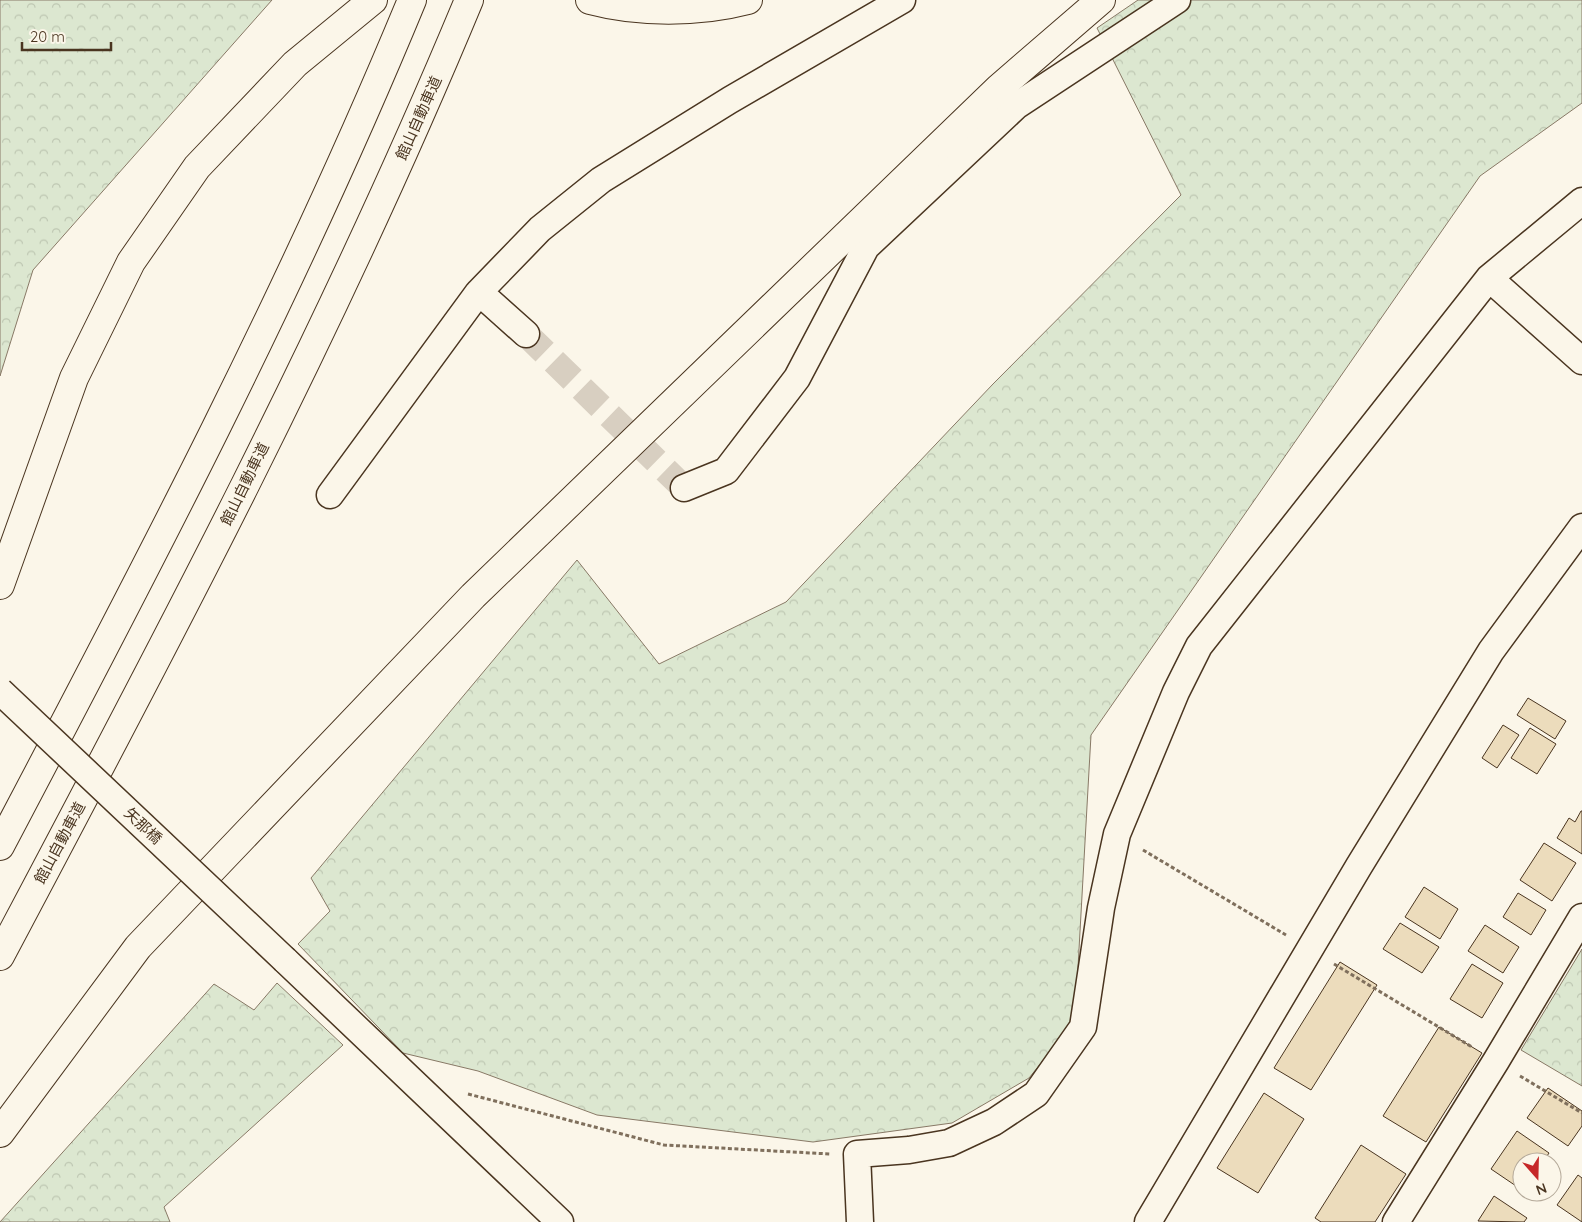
<svg xmlns="http://www.w3.org/2000/svg" width="1582" height="1222" font-family="Quicksand,'Noto Sans JP',sans-serif">
<style>
.forest{fill:url(#forest-crowns);stroke:#887966}
.building{fill:#ecdcbc;stroke:#4a3520}
.lines{fill:none;stroke-linecap:round;stroke-linejoin:round}
.minor-tunnel{stroke:#d8cfc1;stroke-width:26;stroke-dasharray:26 13;stroke-linecap:butt}
.minor-casing{stroke:#4a3520;stroke-width:29}
.motorway-casing{stroke:#4a3520;stroke-width:30}
.path{stroke:#7f6f5c;stroke-width:3;stroke-dasharray:4 2.5;stroke-linecap:butt}
.minor{stroke:#fbf6e9;stroke-width:26}
.motorway{stroke:#fbf6e9;stroke-width:28}
.minor-bridge-casing{stroke:#4a3520;stroke-width:29;stroke-linecap:butt}
.minor-bridge{stroke:#fbf6e9;stroke-width:26}
.labels{text-anchor:middle;stroke-width:4;stroke-linejoin:round;paint-order:stroke}
.street-label{font-size:15px;fill:#4a3520;stroke:#fbf6e9}
</style>
<defs>
<pattern id="forest-crowns" width="20" height="18" patternUnits="userSpaceOnUse" patternTransform="scale(1.25)"><rect width="20" height="18" fill="#dce7d0"/><path d="M2 6a3 3 0 1 1 6 0M12 15a3 3 0 1 1 6 0" fill="none" stroke="#bec7b2"/></pattern>
</defs>
<rect width="100%" height="100%" fill="#fbf6e9"/>
<!-- forest -->
<path class="forest" d="M0,0H272L33,270L0,376Z
M1138,0H1582V103L1480,176L1091,735L1075,1021L1029,1078L952,1123L813,1142L597,1115L478,1071L403,1053L298,944L330,911L311,878L577,560L659,664L786,602L993,384L1181,195L1097,28Z
M1582,949V1086L1521,1050Z
M277,983L343,1045L164,1207L170,1222H0L214,984L254,1010Z"/>
<!-- building -->
<path class="building" d="M1528,698L1566,721L1555,739L1517,715Z
M1503,725L1519,735L1497,768L1482,758Z
M1530,728L1556,744L1537,774L1511,758Z
M1581,811H1582V854L1557,838L1569,818L1575,822Z
M1544,843L1576,863L1552,901L1520,880Z
M1424,887L1458,909L1440,939L1405,917Z
M1518,893L1546,910L1531,935L1503,917Z
M1400,923L1439,947L1422,973L1383,949Z
M1485,925L1519,947L1503,973L1468,951Z
M1340,962L1377,985L1311,1090L1274,1068Z
M1472,964L1503,983L1482,1018L1450,999Z
M1439,1027L1482,1053L1426,1142L1383,1116Z
M1548,1088L1582,1111V1126L1568,1146L1527,1118Z
M1264,1093L1304,1119L1258,1193L1217,1168Z
M1517,1131L1549,1153L1543,1162H1522V1190L1491,1169Z
M1361,1145L1406,1174L1375,1222H1321L1315,1218Z
M1578,1175L1582,1178V1222L1557,1205Z
M1494,1196L1527,1218L1524,1222L1478,1221Z"/>
<g class="lines">
<!-- minor-tunnel -->
<path class="minor-tunnel" d="M526,334L684,488"/>
<defs>
<path id="minor" d="M1489,278L1582,361
M479,292L526,334
M684,488L726,471L797,378L866,247L1016,106L1177,0
M330,495L478,293L540,229L601,180L730,100L902,0
M285,960L560,1222
M860,1222L857,1154L909,1150L949,1143L994,1122L1036,1094L1083,1027L1101,908L1117,834L1176,692L1199,646L1489,278L1582,201
M1148,1222L1359,866L1491,651L1582,527
M1396,1222L1496,1061L1582,917"/>
<path id="motorway" d="M590,0C639,13 698,13 748,0
M0,585L74,378L131,262L197,167L295,64L373,0
M0,846C146,569 292,291 412,0
M0,956C166,643 333,328 469,0
M0,1133L138,947L473,596L999,88L1101,0"/>
</defs>
<!-- minor casing -->
<use href="#minor" class="minor-casing"/>
<!-- motorway casing -->
<use href="#motorway" class="motorway-casing"/>
<!-- path -->
<path class="path" d="M1143,850L1286,935
M1334,964L1472,1047
M1520,1076L1582,1113
M468,1094L664,1145L830,1154"/>
<!-- minor -->
<use href="#minor" class="minor"/>
<!-- motorway -->
<use href="#motorway" class="motorway"/>
<defs>
<path id="minor-bridge" d="M0,691L285,960"/>
</defs>
<!-- minor-bridge casing -->
<use href="#minor-bridge" class="minor-bridge-casing"/>
<!-- minor-bridge -->
<use href="#minor-bridge" class="minor-bridge"/>
</g>
<g class="labels">
<!-- street labels -->
<g class="street-label">
<text transform="translate(419 118) rotate(-66)" y="5">館山自動車道</text>
<text transform="translate(245 484) rotate(-64)" y="5">館山自動車道</text>
<text transform="translate(143 826) rotate(43)" y="5">矢那橋</text>
<text transform="translate(60 843) rotate(-62)" y="5">館山自動車道</text>
</g>
</g>
<!-- north arrow -->
<g transform="translate(1537 1177) rotate(160)"><circle r="24" fill="#fbf6e9" stroke="#b4a999"/>
<path d="M0-4L9 19L0 12L-9 19Z" fill="#c62828"/>
<text y="-8" font-size="14" font-weight="bold" text-anchor="middle" fill="#4a3520">N</text>
</g>
<!-- scale -->
<path d="M22 42v8h89v-8" fill="none" stroke="#4a3520" stroke-width="2.5"/>
<text x="30" y="42" font-size="15" fill="#4a3520" stroke="#fbf6e9" stroke-width="4" paint-order="stroke">20 m</text>
</svg>
